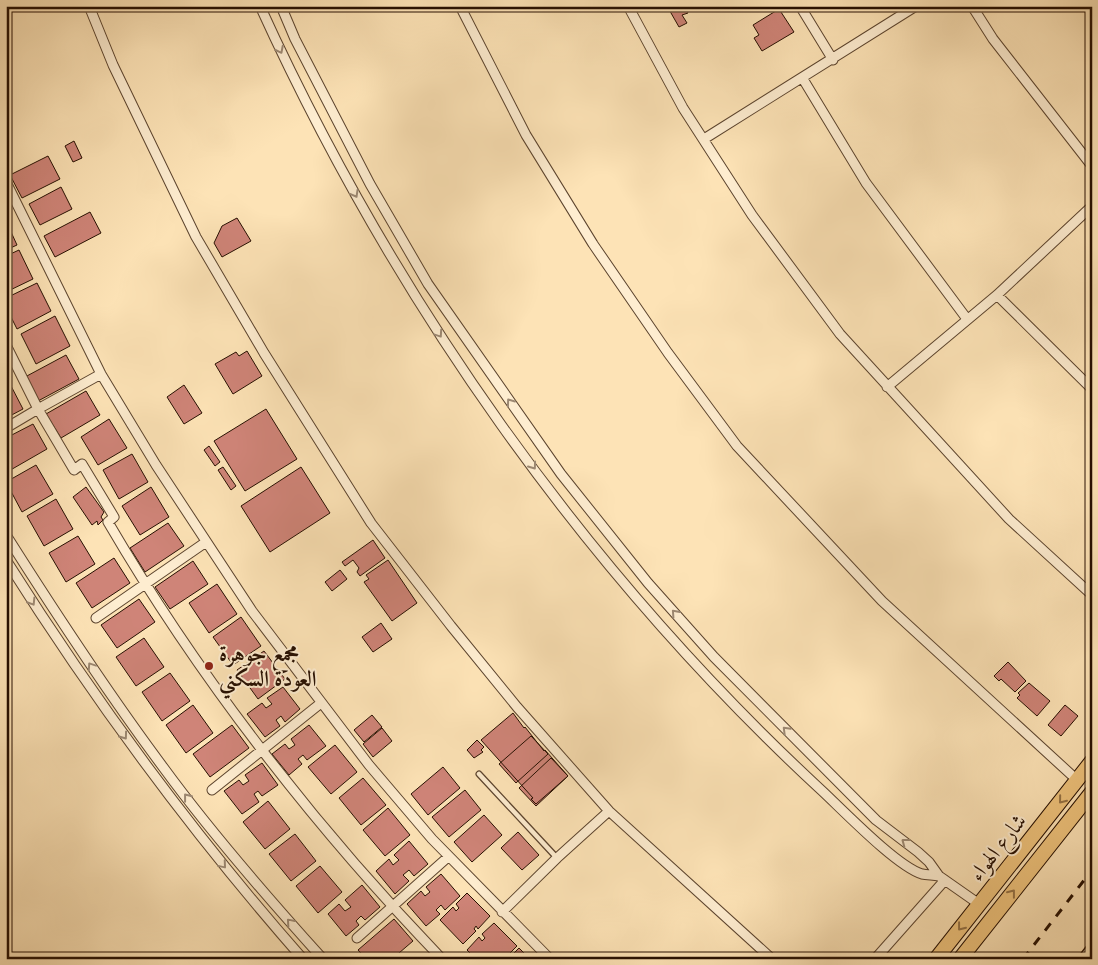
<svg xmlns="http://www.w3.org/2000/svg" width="1098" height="965" font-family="'EB Garamond',Amiri,serif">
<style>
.building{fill:#cf8478;stroke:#260f01}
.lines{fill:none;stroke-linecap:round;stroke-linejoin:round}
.lane-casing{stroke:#5c442e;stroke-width:7}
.street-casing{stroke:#5c442e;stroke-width:11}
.secondary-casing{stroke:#260f01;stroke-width:15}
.primary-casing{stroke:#260f01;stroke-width:16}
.lane{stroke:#feedd0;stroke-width:4.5}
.street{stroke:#feedd0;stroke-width:9}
.secondary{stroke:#feedd0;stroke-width:12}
.primary{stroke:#eec27b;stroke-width:14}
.rail{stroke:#260f01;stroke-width:3;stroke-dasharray:9 9;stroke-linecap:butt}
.oneway{stroke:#9d8973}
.oneway2{stroke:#947144}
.poi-dot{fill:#8f2418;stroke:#feedd0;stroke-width:2}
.labels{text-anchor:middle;stroke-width:4;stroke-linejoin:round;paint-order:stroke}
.poi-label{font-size:22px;font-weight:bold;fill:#260f01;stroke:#feedd0;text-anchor:start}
.street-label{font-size:22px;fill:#260f01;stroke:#feedd0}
</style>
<rect width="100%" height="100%" fill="#fde3b6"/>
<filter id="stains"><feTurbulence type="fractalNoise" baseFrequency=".004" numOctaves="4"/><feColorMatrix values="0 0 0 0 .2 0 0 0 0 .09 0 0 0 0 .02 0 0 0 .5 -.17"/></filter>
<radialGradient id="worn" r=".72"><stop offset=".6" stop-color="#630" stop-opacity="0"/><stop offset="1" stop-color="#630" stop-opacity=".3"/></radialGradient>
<!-- building -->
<path class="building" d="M667,6H684L688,13L682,15L687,23L679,27Z
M779,9L794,32L762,51L754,38L759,35L753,25Z
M74,141L82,158L73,162L65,146Z
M48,156L60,179L22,198L10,175Z
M61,187L72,209L40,225L29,204Z
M90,212L101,233L55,257L44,236Z
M237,218L251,241L222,257L214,243L222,226Z
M6,221L17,245L6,250Z
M19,250L33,279L6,292V256Z
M37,283L51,311L17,329L6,307V298Z
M55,316L70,346L36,364L21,334Z
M247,351L262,376L233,394L215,364L236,352L239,356Z
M66,355L79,379L38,401L25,377Z
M10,384L23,409L6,418V386Z
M184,385L202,413L184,424L167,397Z
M86,391L100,415L61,438L46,414Z
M266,409L297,459L245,491L214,441Z
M109,419L127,448L98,465L81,437Z
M33,424L47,449L7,472L6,438Z
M209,446L220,462L215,466L204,450Z
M132,454L148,482L119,499L103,470Z
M36,465L53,494L22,512L6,482Z
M223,467L236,486L231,490L218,470Z
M301,467L330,513L270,552L241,506Z
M86,487L104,512L101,517L103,520L98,525L97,521L92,525L73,497Z
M151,487L169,517L140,535L122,506Z
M56,499L73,529L44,546L27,516Z
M168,523L184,546L145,572L130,548Z
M78,536L95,564L66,582L49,553Z
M373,540L385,558L360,576L357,572L359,568L353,560L345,566L342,562Z
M114,558L130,583L92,608L76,583Z
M388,560L417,603L392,621L364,582L369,579L366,575Z
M193,561L208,584L170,609L155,587Z
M340,570L347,579L332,591L325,582Z
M217,584L237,614L209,633L189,603Z
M139,599L155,622L117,648L101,625Z
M241,617L261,646L233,665L213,637Z
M381,623L392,639L373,652L362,637Z
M144,638L164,667L136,686L116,657Z
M264,651L285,679L258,699L237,670Z
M1008,662L1026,681L1015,692L1001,679L999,681L994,676Z
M170,673L190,701L162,721L142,692Z
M1029,683L1050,701L1037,716L1017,698L1020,695L1018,693Z
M283,687L300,709L285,722L281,716L276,720L280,726L265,737L247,714L262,703L266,708L272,704L267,698Z
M193,705L213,733L186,753L166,725Z
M1065,705L1078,716L1061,736L1048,725Z
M513,713L524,728L525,727L544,751L545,750L568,776L536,804L531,799L533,798L481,740Z
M372,715L382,727L364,742L354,730Z
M232,725L249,748L210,777L193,754Z
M309,725L326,746L307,760L303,755L298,759L302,764L289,775L272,754L285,744L289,749L295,745L291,739Z
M382,728L392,741L373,757L363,744Z
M531,736L548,754L516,783L499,764Z
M477,740L484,747L481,750L483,752L474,758L467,750Z
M335,745L357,772L331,794L308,767Z
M551,758L568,776L536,806L519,788Z
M262,763L278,785L262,796L258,791L254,794L259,802L242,814L224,791L239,780L243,785L249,781L245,775Z
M443,767L460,788L428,815L411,794Z
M363,778L386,805L361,825L339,798Z
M465,790L481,810L449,837L432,817Z
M268,801L290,829L265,849L243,822Z
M388,808L410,835L385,856L363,830Z
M484,815L502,835L472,862L454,842Z
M518,832L539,855L522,870L501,848Z
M295,834L316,861L291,881L269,854Z
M409,841L428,864L414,876L409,870L403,875L409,881L395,894L376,871L389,859L393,865L399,860L394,855Z
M320,866L342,892L318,913L296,886Z
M441,874L460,896L445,910L441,905L436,910L440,914L426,926L407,904L421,891L425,896L430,892L426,887Z
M362,885L380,907L365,920L361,916L356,921L359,925L346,936L328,914L339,904L345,911L351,907L345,900Z
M467,893L490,916L478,929L476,926L474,929L476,931L463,944L440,920L453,907L456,911L459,908L456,904Z
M394,919L413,941L392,959H366L358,950Z
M494,923L517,946L505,958L502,956L500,959H476L467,950L479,937L482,941L485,938L482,934Z
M519,948L530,959H508Z"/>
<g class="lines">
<defs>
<path id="lane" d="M479,774L557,858"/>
<path id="street" d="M89,6L113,65L196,237L264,353L371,523L451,626L517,707L609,811L772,959
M260,6C393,298 583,569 819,788C841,808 896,866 922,874C927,875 934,875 939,876
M281,6L295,39L370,184L428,284L561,474L648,583L714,657L876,820L918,852L929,862L939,876L979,904
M460,6L526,135L593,244L668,353L737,446L882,601L1077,780
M628,6L683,108L752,215L840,334L1009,519L1092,595
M800,6L833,60
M972,6L993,39L1092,166
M803,79L866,183L967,319
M704,139L916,6
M6,182L101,374L156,465L252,611L369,765L432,839L550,959
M997,295L1092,389
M6,345L38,409L101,374
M887,387L997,295L1092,206
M6,428L38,409L74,470L82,464L114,517L108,522C199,678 316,828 442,959
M6,535C56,614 107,692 163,767C212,834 267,897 323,959
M6,560C95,701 193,834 303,959
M96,618L206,542
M212,790L321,703
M502,912L557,858L609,811
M357,938L448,857
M875,959L945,880"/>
<path id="secondary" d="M1085,959L1092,950"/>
<path id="primary" d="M936,959L1092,761
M960,959L1092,792"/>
</defs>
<!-- lane casing -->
<use href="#lane" class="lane-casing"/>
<!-- street casing -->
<use href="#street" class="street-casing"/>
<!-- secondary casing -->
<use href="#secondary" class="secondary-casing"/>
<!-- primary casing -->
<use href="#primary" class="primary-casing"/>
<!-- lane -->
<use href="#lane" class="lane"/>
<!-- street -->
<use href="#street" class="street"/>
<!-- secondary -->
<use href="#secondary" class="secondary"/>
<!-- primary -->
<use href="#primary" class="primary"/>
<!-- rail -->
<path class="rail" d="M1023,959L1092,870"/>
</g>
<!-- one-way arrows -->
<defs><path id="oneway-chevron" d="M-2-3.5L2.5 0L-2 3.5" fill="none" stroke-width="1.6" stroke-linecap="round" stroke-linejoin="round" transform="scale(1.25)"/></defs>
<g class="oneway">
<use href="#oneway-chevron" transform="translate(280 50) rotate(63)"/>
<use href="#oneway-chevron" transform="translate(355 194) rotate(61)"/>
<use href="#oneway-chevron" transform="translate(439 334) rotate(56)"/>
<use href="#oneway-chevron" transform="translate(510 402) rotate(-126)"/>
<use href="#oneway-chevron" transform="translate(533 466) rotate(54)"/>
<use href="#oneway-chevron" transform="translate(32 602) rotate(58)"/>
<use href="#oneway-chevron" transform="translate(675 613) rotate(-132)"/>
<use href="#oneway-chevron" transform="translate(91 666) rotate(-124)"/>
<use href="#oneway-chevron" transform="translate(786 730) rotate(-135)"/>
<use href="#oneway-chevron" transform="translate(124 736) rotate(54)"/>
<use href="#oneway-chevron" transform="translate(187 797) rotate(-128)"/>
<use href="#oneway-chevron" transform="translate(905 842) rotate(-143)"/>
<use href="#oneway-chevron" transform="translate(223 865) rotate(50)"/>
<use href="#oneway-chevron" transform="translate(290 922) rotate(-131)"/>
</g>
<g class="oneway2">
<use href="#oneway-chevron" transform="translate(1062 800) rotate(129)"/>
<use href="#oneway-chevron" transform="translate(1012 893) rotate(-52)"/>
<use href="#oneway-chevron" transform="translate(961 927) rotate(128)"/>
</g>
<!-- markers -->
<circle class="poi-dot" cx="209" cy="666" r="5"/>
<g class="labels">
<!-- poi labels -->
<g class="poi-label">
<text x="219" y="661">مجمع جوهرة<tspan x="219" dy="25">العودة السكني</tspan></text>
</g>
<!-- street labels -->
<g class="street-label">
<text transform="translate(997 847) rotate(-52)" y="8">شارع الهواء</text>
</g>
</g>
<!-- margin -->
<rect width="1098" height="965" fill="none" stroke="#fde3b6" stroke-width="25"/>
<rect x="8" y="8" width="1083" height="950" fill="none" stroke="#260f01" stroke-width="2.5"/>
<rect x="12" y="12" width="1073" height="940" fill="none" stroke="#260f01"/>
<rect width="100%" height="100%" filter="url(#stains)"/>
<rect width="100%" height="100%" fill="url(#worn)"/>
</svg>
